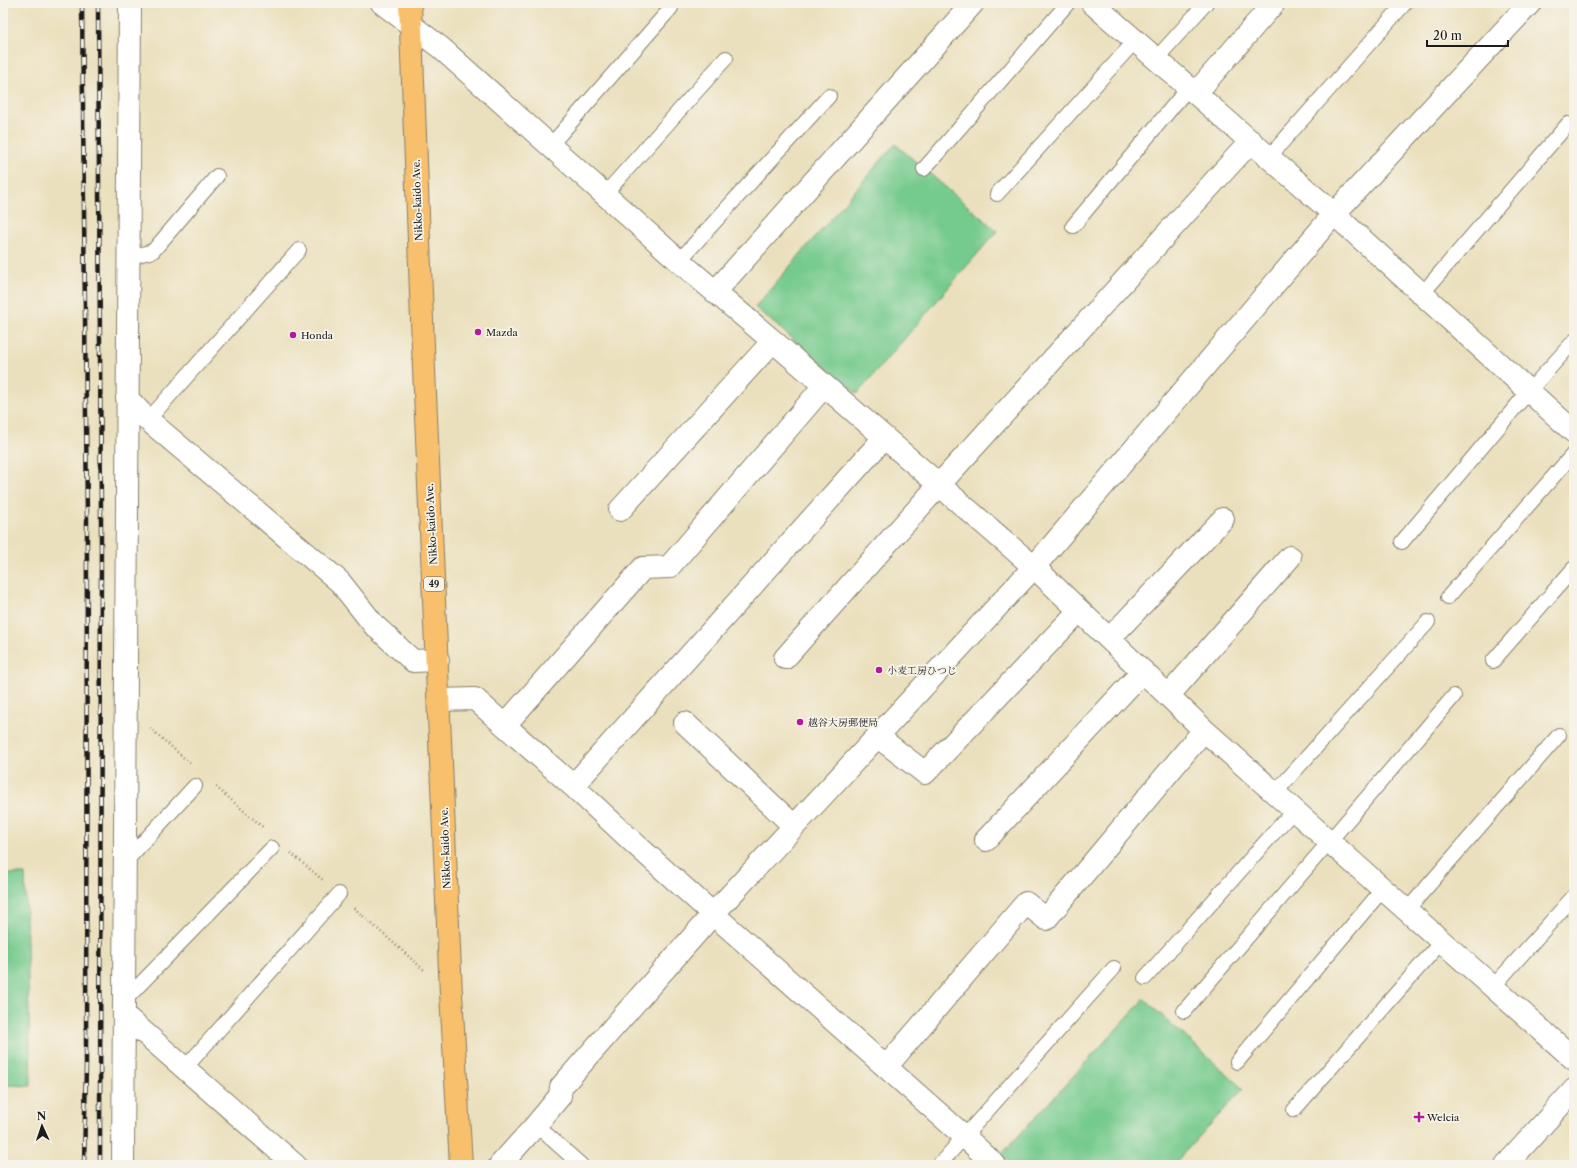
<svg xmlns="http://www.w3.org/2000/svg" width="1577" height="1168" font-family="'Libre Caslon Text','Noto Serif JP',serif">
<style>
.green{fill:#75ca8d;stroke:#487354}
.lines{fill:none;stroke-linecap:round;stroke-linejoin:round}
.service-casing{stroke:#847e6c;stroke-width:16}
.minor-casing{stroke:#847e6c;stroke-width:24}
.tertiary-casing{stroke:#847e6c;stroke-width:24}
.primary-casing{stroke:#847e6c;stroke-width:24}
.path{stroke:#847e6c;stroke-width:2.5;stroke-dasharray:1 3;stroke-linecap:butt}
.service{stroke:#fff;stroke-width:14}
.minor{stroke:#fff;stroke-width:22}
.tertiary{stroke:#fff;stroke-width:22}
.primary{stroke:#f8bf6c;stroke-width:22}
.rail-casing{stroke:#1c1c1c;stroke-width:4.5}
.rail{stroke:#f7f3e8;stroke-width:3;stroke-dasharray:9;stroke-linecap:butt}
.poi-dot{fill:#b5179e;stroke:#f7f3e8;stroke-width:1.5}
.labels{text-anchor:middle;stroke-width:3.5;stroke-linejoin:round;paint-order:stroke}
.shield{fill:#f7f3e8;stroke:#5e5c59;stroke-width:1}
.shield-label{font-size:9px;font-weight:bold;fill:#1c1c1c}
.street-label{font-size:10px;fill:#1c1c1c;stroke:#f7f3e8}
.poi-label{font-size:10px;fill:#1c1c1c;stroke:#f7f3e8;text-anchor:start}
</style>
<rect width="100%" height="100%" fill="#f7f3e8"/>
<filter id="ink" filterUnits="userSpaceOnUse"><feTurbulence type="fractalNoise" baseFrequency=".025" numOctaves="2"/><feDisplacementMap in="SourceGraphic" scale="8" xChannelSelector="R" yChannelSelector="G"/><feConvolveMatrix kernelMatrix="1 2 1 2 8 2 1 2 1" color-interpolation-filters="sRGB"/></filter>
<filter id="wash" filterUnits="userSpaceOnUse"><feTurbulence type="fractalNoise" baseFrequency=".012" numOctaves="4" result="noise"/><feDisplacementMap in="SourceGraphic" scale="16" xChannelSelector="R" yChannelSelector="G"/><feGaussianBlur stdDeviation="0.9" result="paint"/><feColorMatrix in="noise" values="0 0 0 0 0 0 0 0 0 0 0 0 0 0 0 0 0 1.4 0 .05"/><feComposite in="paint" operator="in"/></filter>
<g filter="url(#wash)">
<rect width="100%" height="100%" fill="#ebe0bd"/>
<!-- green -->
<path class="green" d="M895,144L997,231L857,394L755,307Z
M3,874H25L31,1086L3,1085Z
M1144,999L1243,1089L1173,1165H1012L1001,1155Z"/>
</g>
<g filter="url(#ink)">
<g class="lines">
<defs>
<path id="service" d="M1156,59L1206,3
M549,147L671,8
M1269,157L1405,3
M924,169L1068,3
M605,194L726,58
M997,194L1135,41
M1073,226L1189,87
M127,258L153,251L217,176
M679,261L829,96
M1422,294L1568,124
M148,420L299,250
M1402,542L1529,391L1574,341
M1448,597L1574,453
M1493,661L1574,568
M1275,793L1428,622
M125,862L195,786
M1407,910L1559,735
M1145,978L1294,810
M1493,987L1574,896
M124,1001L272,848
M1184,1011L1454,696
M1237,1062L1383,889
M185,1068L339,894
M1294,1110L1442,941
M536,1125L581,1165
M939,1165L1114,968"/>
<path id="minor" d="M382,3L441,48L679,261L773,341L1034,567L1204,730L1574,1059
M1092,3L1334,214L1574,432
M1196,93L1274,3
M715,292L973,3
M127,398L148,420L340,582L374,625L413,661L438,660
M620,510L773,341
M1109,639L1223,519
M785,658L939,485L1251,141
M1168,696L1290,557
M439,700L475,699L573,786L633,842L713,914L964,1136L995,1165
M685,723L794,826
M505,725L643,568L669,567L824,386
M877,736L925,773L1079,611
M573,786L884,438
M986,840L1143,671
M124,1015L295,1165
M886,1067L1026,903L1046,919L1204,730
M123,1165L130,3
M500,1165L536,1125L560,1096L561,1087L713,914L1034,567L1334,214L1530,3"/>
<path id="tertiary" d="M1506,1165L1574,1090"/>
<path id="primary" d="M410,3L423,346L451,994L461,1165"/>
</defs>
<!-- service casing -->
<use href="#service" class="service-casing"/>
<!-- minor casing -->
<use href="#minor" class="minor-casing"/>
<!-- tertiary casing -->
<use href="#tertiary" class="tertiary-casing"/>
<!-- primary casing -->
<use href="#primary" class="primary-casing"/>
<!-- path -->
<path class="path" d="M150,728L192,765
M216,787L264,828
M291,853L324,881
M354,908L424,970"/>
<!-- service -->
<use href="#service" class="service"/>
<!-- minor -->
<use href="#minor" class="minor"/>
<!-- tertiary -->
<use href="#tertiary" class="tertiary"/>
<!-- primary -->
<use href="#primary" class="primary"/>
<defs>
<path id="rail" d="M82,3L87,519L86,1066L84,1165
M98,3L101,519L100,1165"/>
</defs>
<!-- rail casing -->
<use href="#rail" class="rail-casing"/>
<!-- rail -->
<use href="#rail" class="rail"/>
</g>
</g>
<!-- markers -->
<g class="poi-dot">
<circle cx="478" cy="332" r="4"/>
<circle cx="293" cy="335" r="4"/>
<circle cx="879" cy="670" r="4"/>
<circle cx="800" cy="722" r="4"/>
<path d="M1417 1111h4v4h4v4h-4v4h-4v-4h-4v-4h4z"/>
</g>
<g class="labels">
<!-- shield labels -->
<rect class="shield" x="424" y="577" width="20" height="14" rx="3"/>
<g class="shield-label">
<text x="434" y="587">49</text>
</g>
<!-- street labels -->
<g class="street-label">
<text transform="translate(417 200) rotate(-92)" y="4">Nikko-kaido Ave.</text>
<text transform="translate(431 524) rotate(-93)" y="4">Nikko-kaido Ave.</text>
<text transform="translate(445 848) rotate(-92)" y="4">Nikko-kaido Ave.</text>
</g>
<!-- poi labels -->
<g class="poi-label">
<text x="486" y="336">Mazda</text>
<text x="301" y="339">Honda</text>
<text x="887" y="674">小麦工房ひつじ</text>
<text x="808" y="726">越谷大房郵便局</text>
<text x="1427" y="1121">Welcia</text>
</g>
</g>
<!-- margin -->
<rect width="1577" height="1168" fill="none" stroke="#f7f3e8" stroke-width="16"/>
<!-- north arrow -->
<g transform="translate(42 1126) rotate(357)" stroke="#f7f3e8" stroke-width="3" paint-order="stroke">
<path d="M0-3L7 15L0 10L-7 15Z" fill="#1c1c1c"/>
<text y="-6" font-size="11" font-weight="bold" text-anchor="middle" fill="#1c1c1c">N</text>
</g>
<!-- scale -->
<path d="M1427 40v6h81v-6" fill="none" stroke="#1c1c1c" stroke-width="2"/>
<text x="1433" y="40" font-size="12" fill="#1c1c1c" stroke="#f7f3e8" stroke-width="3" paint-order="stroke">20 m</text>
</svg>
